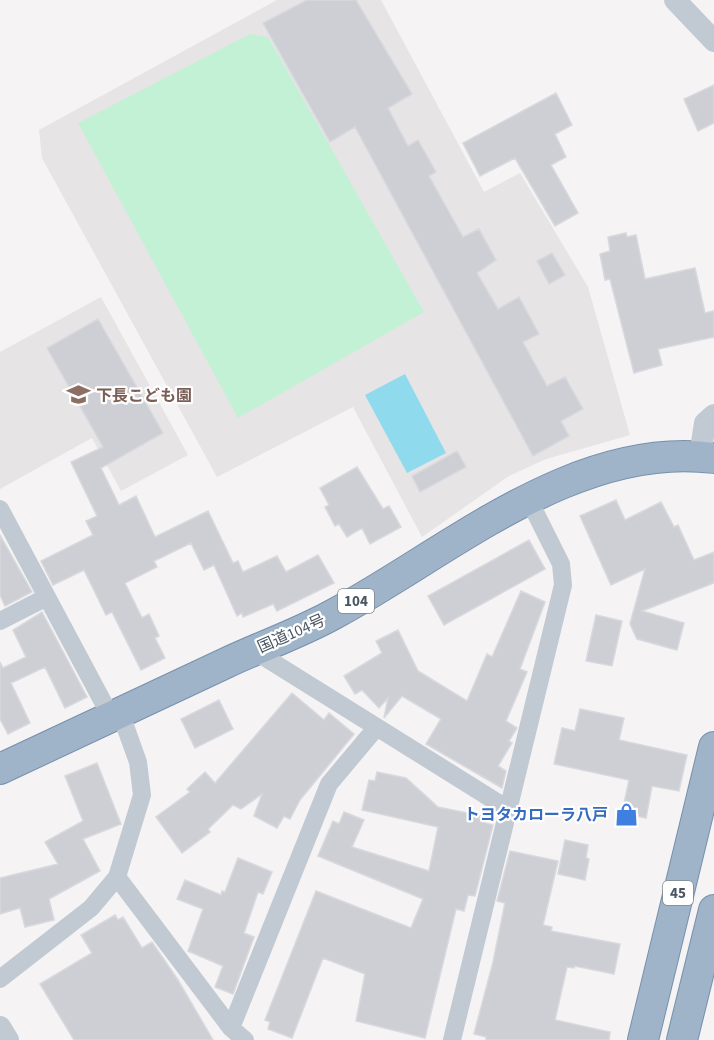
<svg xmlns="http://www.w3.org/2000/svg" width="714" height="1040" font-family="'Source Sans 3','Noto Sans JP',sans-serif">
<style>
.education{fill:#e6e4e5}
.green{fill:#c3f1d5}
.water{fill:#90daee}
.building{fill:#cdcfd5;stroke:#d7d9de;stroke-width:1.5}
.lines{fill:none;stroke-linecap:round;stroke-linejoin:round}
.trunk-casing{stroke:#7690ad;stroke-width:32}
.minor{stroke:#c1cad2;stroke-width:18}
.tertiary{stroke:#c1cad2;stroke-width:22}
.trunk{stroke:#9fb4c9;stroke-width:30}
.labels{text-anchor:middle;stroke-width:4.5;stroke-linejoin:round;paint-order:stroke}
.shield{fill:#fff;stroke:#808990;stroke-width:1.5}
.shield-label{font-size:15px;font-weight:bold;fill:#4a5661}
.education-label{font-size:16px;font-weight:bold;fill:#785e54;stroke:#fff;text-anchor:start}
.street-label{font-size:16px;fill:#4a5661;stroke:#fff}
.shop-label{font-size:16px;font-weight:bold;fill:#366cbe;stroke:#fff;text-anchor:end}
</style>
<rect width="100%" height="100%" fill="#f5f3f3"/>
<!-- education -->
<path class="education" d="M277,0H381L484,192L520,173L588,287L630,435L546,459L509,476L422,537L353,407L217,477L42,158L39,130Z
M101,297L188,455L121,491L92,438L0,489V352Z"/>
<!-- green -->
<path class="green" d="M250,34L268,37L424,312L238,418L78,123Z"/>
<!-- water -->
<path class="water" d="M405,374L446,453L407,473L365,395Z"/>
<!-- building -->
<path class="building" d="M307,0H356L412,94L388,108L408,146L418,140L436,172L429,176L463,237L479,229L496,260L477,273L498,309L519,297L539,334L523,342L547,386L565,377L583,409L561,421L569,436L533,456L355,127L330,142L263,23Z
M714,85V123L698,131L684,99Z
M556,93L572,125L555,134L566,157L551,165L578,213L555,226L515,158L480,176L463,143Z
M626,233L627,237L636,235L645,279L695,268L705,313L714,311V337L658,349L662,365L634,373L610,279L605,280L600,254L610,251L608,237Z
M552,253L565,275L549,284L537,261Z
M98,319L163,433L101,468L119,505L136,496L155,537L208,511L233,563L238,561L243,572L277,556L286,572L318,555L334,583L277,611L273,604L243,617L242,613L237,616L214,565L204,570L191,543L154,561L157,567L125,583L142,618L149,614L159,636L155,638L165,658L141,670L112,612L106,615L84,570L53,585L41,561L93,535L86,521L97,516L71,462L103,447L47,348Z
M457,451L466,467L420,492L412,476Z
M357,467L383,509L389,506L401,527L370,544L362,528L347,537L339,524L335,526L325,507L329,505L320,488Z
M616,500L625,520L661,502L674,527L678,525L694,560L714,552V583L642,611L684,623L677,650L637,639L630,624L645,569L611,585L580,516Z
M0,535L32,592L5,606L0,595Z
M529,540L545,569L444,625L428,596Z
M521,591L545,602L520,669L527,672L506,721L517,728L509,741L512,743L498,766L506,771L502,788L426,744L441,719L402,696L384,718L388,698L379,708L362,690L355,694L344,676L382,653L376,641L398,630L418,671L467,701L487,654L492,657Z
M42,612L87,697L65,708L45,667L11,683L30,723L8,734L0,719V662L3,668L26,657L13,630Z
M596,615L622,621L612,666L586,661Z
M292,693L324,720L329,713L354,734L300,800L290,819L284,816L277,828L254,816L262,794L241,809L233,805L208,829L210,832L182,853L156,817L190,792L187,789L205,772L215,783Z
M219,700L233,729L195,748L181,719Z
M580,709L624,718L619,740L687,755L679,791L652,786L646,818L622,813L629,780L554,764L562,728L575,731Z
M97,763L121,824L83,839L100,871L49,899L54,920L25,927L20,908L0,914V878L58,864L45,842L83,821L65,776Z
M377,772L406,778L438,807L487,817L486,823L493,825L475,896L468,895L464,911L456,909L425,1038L356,1021L365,974L323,958L292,1038L268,1029L270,1022L265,1020L316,891L411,928L423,899L318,856L333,821L339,824L344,812L364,820L352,847L429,871L438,827L362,810L369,780L375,781Z
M565,840L588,845L586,858L589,859L585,880L558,874Z
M510,851L558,861L543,925L552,927L551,931L620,944L614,974L575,966L574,968L567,967L555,1020L610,1032L609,1040H486V1037L474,1034L493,962L505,903L497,901Z
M238,858L272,872L263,894L258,892L244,933L254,937L233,994L215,987L223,966L188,951L203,909L177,899L185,880L221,895L222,891L225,892Z
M115,915L118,920L123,917L142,948L152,942L178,980L213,1040H74L40,984L92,953L81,935Z"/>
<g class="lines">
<defs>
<path id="trunk" d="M0,769C75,734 151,698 226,663C262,646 300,633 334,614C449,552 575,440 714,458
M643,1040L714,747
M682,1040L714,910"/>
</defs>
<!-- trunk casing -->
<use href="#trunk" class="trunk-casing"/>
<!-- minor -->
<path class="minor" d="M0,509L111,717
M0,621L47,597
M253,650L508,809
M117,877L231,1028L245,1040
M0,979L91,908L117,877L142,795L138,762L120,712
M231,1028L329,784L376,728
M452,1040L563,585L561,564L528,498"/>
<!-- tertiary -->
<path class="tertiary" d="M675,0L714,41
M700,456L705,423L714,415
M0,1027L8,1040"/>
<!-- trunk -->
<use href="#trunk" class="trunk"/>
</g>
<!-- icons -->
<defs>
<symbol id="school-bare" viewBox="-9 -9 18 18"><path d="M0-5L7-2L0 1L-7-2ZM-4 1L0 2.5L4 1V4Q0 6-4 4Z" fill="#8d6e63" stroke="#fff" stroke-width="2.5" paint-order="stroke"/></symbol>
<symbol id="shop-bare" viewBox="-9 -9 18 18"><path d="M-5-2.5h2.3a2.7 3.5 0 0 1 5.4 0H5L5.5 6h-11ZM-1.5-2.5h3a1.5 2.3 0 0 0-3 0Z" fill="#3f7fe0" stroke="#fff" stroke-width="2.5" paint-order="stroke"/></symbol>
</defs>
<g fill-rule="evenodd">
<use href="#school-bare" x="62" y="378" width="33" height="33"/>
<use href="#shop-bare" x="610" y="798" width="33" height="33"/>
</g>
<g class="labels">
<!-- shield labels -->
<g class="shield">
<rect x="338" y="589" width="36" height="24" rx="4.5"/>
<rect x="663" y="881" width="30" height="24" rx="4.5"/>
</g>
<g class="shield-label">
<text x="356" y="606">104</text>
<text x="678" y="898">45</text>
</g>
<!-- education labels -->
<g class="education-label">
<text x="96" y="401">下長こども園</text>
</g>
<!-- street labels -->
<g class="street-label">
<text transform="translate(291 633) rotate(-24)" y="6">国道104号</text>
</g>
<!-- shop labels -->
<g class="shop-label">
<text x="608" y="820">トヨタカローラ八戸</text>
</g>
</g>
</svg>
